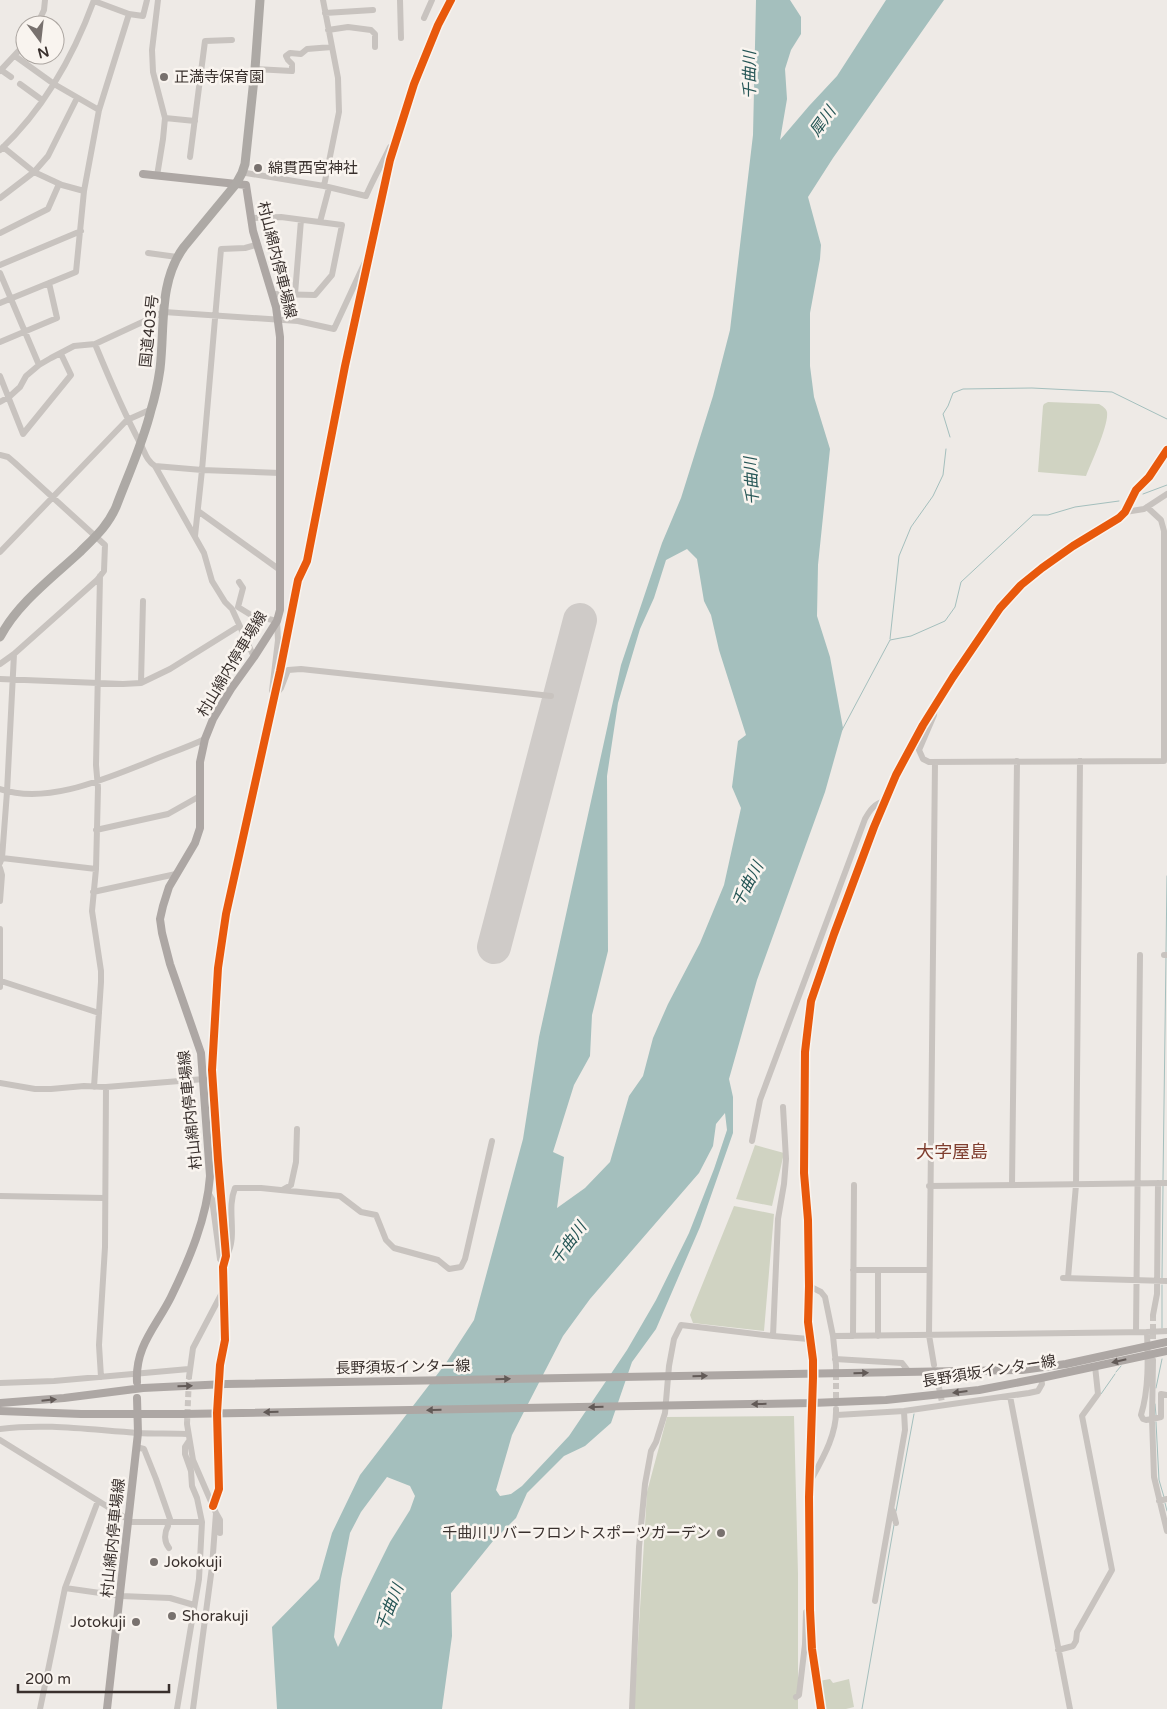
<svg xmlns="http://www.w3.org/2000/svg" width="1167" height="1709" font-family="'Varela Round','Noto Sans JP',sans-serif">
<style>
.green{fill:#d0d3c2}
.water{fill:#a4bfbd;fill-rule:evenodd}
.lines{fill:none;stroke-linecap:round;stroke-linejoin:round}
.stream{stroke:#a4bfbd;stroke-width:1}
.runway{stroke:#cfcbc8;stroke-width:34}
.minor-tunnel{stroke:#cac5c1;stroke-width:6;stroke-dasharray:6 3;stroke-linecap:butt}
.minor{stroke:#c8c3bf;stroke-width:6}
.major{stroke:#ada7a4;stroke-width:8}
.highway{stroke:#ada9a5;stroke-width:9}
.cycleway-casing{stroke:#f9f4ef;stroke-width:11}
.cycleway{stroke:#e8590c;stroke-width:8}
.oneway{fill:#625a57}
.poi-dot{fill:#78716e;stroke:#f9f4ef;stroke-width:2}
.labels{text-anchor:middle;stroke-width:5;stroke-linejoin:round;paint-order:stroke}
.poi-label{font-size:15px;fill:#39302d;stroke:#f9f4ef;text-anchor:start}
.street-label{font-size:15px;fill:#39302d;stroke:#f9f4ef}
.water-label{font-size:16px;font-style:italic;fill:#265656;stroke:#f9f4ef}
.quarter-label{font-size:18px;fill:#7f3d2e;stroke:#f9f4ef}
</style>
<rect width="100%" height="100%" fill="#eeeae6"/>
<!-- green -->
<path class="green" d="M1048,402L1099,404C1102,406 1106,408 1107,412C1109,425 1091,463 1086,476L1038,472L1043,406L1044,404Z
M755,1145L784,1153L772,1206L736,1199Z
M734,1206L774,1214L764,1331L693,1323L690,1315Z
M794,1416L798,1574V1709H634L647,1492L667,1417Z
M830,1679L833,1683L849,1679L854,1707L846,1709H823L819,1681Z"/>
<!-- water -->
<path class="water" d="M756,0H790L801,17V34L791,50L785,69L787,99L780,140L809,106L837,76L886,0H944L833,158L808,197L821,245L820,259L810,313V366L814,397L830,449L818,565L817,616L830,657L843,728L825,792L757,980L729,1079L733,1097V1133L700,1227L656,1329L632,1362L611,1423L585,1446L564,1456L527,1493L516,1518L493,1541L451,1593L452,1636L442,1709H277L272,1627L319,1579L332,1533L360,1475L446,1363L474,1320L523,1139L539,1037L621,665L662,543L681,498L713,396L730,330L753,135ZM687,549L697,559L704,601L711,615L719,650L746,735L738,741L732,787L741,808L724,885L700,943L668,1004L653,1038L643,1076L629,1096L610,1162L585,1188L557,1208L564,1157L553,1152L574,1085L590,1056L592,1015L608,951L607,776L618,703L640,629L654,598L666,560ZM725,1113L727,1130L714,1169L689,1233L656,1300L627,1350L569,1436L522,1486L511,1494L500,1496L496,1490L512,1435L563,1336L590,1299L699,1173L713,1146L716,1124ZM387,1477L410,1486L415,1496L410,1510L390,1542L338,1647L334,1637L336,1620L341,1579L350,1533L361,1512Z"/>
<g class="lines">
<!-- stream -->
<path class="stream" d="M950,437L943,414L948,406L953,393L963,389L1032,388L1112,392L1167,419
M1143,494L1167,485
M890,639L899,556L911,527L933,496L943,475L946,449
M842,730L890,640L911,636L945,621L955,607L961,582L1033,515H1048L1075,507L1119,501
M1166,953L1167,876
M1163,1180L1166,957
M1162,1278L1163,1186
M1162,1328V1285
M1116,1372L1121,1366
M1156,1388L1162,1359
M1101,1394L1115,1374
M1155,1404L1156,1415
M1156,1422L1159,1480L1164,1497
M1165,1503L1167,1511
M896,1511L914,1414
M862,1709L894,1525"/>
<!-- runway -->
<path class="runway" d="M494,947L580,620"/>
<!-- minor-tunnel -->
<path class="minor-tunnel" d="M1153,1315V1359
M836,1365V1405
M935,1368L942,1402
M187,1424L189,1377"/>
<!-- minor -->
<path class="minor" d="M323,0L338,78L339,112L324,186
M400,0L401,38
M325,13L373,10
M129,14L143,16L147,0
M424,18L432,0
M37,25L44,10L45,0
M328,30L348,27L371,30L375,34V47
M15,56L54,84L99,110L129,14L94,1
M255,69L292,71V64L288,60L286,56L290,53L301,54L307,49L332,47
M1,70L11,77
M0,71L25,44
M201,73H233
M20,84L42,100
M165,118L195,121
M3,147L34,172L62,185L84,191
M0,150C44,109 74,55 94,0
M190,157L205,41L232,40
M246,173L324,186L366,196C373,179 382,164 390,147
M157,176L163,139L165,118L153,72L152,50L158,0
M0,198L34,172L48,156L77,98
M251,218L281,217L342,225L332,275L315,295L272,294
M320,222L329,188
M0,233L48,209L59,184
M148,253L177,257
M0,265L81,231
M0,273L39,365
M295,294L301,220
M0,303L76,272L84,191L99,110
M0,342L57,318L49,283
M95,344C109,378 123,411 140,443C145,452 146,460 155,466L204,553L212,581L225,602L232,609L254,657
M0,376L23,434L71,375L61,354
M0,402L9,397L20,387L26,376L39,365L51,358L74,346L95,344L164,312L298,321L334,329L366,260
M0,455L8,457L15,463L105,545L104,571L97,580L14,654L0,664
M155,466L202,470L280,473
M198,511L280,570
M1125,512L1144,509L1167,494
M195,536L202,470L221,249L245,248L256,245
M0,552L127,420L152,409
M239,582L243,588L238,607L251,615L277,621L278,640L272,691
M0,679L123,684L141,683L170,669L239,626
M141,683L143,601
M276,694L281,688L288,670L301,669L551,696
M935,706L934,715L919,750L923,759L929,762L1164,761V531L1161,520L1147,507
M0,789C46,805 105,779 148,762C167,754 186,748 205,739
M96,830L168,814L200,796
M2,858L96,869
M0,863L2,858L7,792L14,654
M0,868L2,875L0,901
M93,892L176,874
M0,929V987
M1164,955H1167
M1,981L99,1013
M0,1083L35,1089H51L84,1086L106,1087L204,1079
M94,1087L101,982V971L92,911L96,869L98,788L96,765L100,576
M752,1141L760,1100L865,819C870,810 874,804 885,801
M1012,1185L1017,761
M929,1186L1167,1183
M282,1190L291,1185L296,1162L297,1129
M209,1194L212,1199L220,1259L224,1265
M0,1196L104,1198
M227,1255C238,1235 226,1210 235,1188H261L340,1196L361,1212L376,1215L386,1240L394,1248L438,1260L449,1269L461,1267L465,1259L492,1141
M853,1270H929
M1063,1278L1167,1281
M1068,1278L1076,1185L1080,761
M809,1286L821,1292L825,1297L833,1336L836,1365
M1153,1315L1157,1294L1158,1183
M1136,1332L1140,955
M1147,1332L1167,1331
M773,1336L778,1219L784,1184L786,1159L783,1107
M833,1336L1147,1332C1148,1359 1149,1389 1141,1415L1143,1419L1146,1420L1152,1419L1154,1477L1167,1531
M853,1336L854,1185
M878,1336V1270
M835,1359L902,1363L909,1372
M1153,1360L1152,1419L1161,1417V1394L1167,1395
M934,1365L929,1335L935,762
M101,1377L99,1345L105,1247L106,1087
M189,1377L193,1348L224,1289
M0,1383L54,1381L189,1369
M1010,1396L1070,1709
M837,1415L904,1411L1029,1393L1038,1391L1042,1384L1041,1378
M187,1424L193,1460L216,1513L212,1567L193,1709
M0,1429C46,1423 91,1430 138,1433C154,1434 171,1433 187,1434
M0,1440L129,1520
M189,1441L185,1447V1454L191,1471L192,1486L197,1498L202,1522
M136,1447L144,1449L156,1479L171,1522
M811,1480C823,1458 837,1434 836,1409
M1159,1501L1167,1499
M213,1506L219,1489L217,1413L220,1365L225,1340L223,1267L226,1256L218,1160L212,1070L218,968L226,914L280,671L298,580L307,561L345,366L390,160L414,84L438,25L451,0
M893,1511L896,1523
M216,1513L220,1520V1533
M129,1522H202L199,1579L177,1709
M167,1522L168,1526C164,1533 164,1542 169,1548
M65,1588L121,1596L170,1598L194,1605
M875,1601L905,1430L904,1411
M1058,1650L1073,1646L1076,1641L1077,1632L1112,1570L1082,1416L1098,1394L1095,1366
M796,1697L799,1695L805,1644L806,1612L810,1610
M40,1709L65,1588L98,1501
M632,1709L639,1547L645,1484L651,1451L656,1442L665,1413L669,1366L674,1339L681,1325L773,1336L809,1339
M821,1709L812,1649L810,1610L809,1497L813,1378V1360L808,1322L809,1286L808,1220L804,1173L805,1052L811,1001L834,934L874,827L896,775L923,725L953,677L1000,608L1021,585L1042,568L1073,546L1119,518L1125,512L1136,490L1149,477L1167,450"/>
<!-- major -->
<path class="major" d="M137,1382C135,1346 156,1327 171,1297C189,1260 207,1218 210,1176L201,1053L170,964L162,933L160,919L163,906L169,887L195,843L200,828V762L205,739L213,719L231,689L254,657L277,621L280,610V337L276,307L253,231L246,185L143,174
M0,1403L64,1398L143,1388L226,1384L1022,1370L1066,1364L1167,1342
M0,1411L81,1414H184L812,1403L886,1400L979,1390L1041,1378L1167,1351
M107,1709L138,1433L137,1398"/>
<!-- highway -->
<path class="highway" d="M0,637C18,603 52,578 80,552C95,537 107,527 116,507C128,475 143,443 151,410C155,397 158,383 160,369C165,328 158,282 184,247L236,184L242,173L245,164L255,69L260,0"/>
<defs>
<path id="cycleway" d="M213,1506L219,1489L217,1413L220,1365L225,1340L223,1267L226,1256L218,1160L212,1070L218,968L226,914L280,671L298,580L307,561L345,366L390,160L414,84L438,25L451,0
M821,1709L812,1649L810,1610L809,1497L813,1378V1360L808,1322L809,1286L808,1220L804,1173L805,1052L811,1001L834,934L874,827L896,775L923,725L953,677L1000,608L1021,585L1042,568L1073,546L1119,518L1125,512L1136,490L1149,477L1167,450"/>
</defs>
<!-- cycleway casing -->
<use href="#cycleway" class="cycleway-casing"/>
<!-- cycleway -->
<use href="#cycleway" class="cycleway"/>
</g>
<!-- one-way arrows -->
<defs><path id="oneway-solid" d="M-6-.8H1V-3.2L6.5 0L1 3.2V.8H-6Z" transform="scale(1.25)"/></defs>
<g class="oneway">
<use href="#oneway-solid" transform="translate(1119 1361) rotate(167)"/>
<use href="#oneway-solid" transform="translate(861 1373) rotate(-1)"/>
<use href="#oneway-solid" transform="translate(700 1376) rotate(-1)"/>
<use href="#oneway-solid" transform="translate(503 1379) rotate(-1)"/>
<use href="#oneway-solid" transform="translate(185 1386) rotate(-2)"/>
<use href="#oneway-solid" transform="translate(960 1392) rotate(173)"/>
<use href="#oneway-solid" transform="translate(49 1400) rotate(-6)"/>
<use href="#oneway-solid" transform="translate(759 1404) rotate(179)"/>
<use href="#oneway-solid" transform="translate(596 1407) rotate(179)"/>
<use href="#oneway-solid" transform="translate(434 1410) rotate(179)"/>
<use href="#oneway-solid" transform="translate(271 1412) rotate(179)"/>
</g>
<!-- markers -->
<g class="poi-dot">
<circle cx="164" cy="77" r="5"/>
<circle cx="258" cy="168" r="5"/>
<circle cx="721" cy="1533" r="5"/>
<circle cx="154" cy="1562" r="5"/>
<circle cx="172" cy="1616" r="5"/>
<circle cx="136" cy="1622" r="5"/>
</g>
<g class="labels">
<!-- poi labels -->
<g class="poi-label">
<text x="174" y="82">正満寺保育園</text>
<text x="268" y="173">綿貫西宮神社</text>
<text x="711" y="1538" text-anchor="end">千曲川リバーフロントスポーツガーデン</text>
<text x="164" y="1567">Jokokuji</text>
<text x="182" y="1621">Shorakuji</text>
<text x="126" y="1627" text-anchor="end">Jotokuji</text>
</g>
<!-- street labels -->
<g class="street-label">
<text transform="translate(277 260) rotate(76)" y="5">村山綿内停車場線</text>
<text transform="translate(149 331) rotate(-84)" y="5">国道403号</text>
<text transform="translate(232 664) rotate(-59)" y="5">村山綿内停車場線</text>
<text transform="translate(190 1110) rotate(-96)" y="5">村山綿内停車場線</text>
<text transform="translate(403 1367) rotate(-1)" y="5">長野須坂インター線</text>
<text transform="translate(989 1371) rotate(-9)" y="5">長野須坂インター線</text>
<text transform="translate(113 1538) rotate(-84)" y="5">村山綿内停車場線</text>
</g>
<!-- water labels -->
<g class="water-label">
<text transform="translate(749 75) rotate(-90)" y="6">千曲川</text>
<text transform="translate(822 121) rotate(-54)" y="6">犀川</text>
<text transform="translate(751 481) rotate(-93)" y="6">千曲川</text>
<text transform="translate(747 884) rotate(-62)" y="6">千曲川</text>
<text transform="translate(568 1243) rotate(-54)" y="6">千曲川</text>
<text transform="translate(389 1607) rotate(-68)" y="6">千曲川</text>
</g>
<!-- quarter labels -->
<g class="quarter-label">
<text x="952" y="1158">大字屋島</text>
</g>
</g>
<!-- north arrow -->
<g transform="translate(40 40) rotate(165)"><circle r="24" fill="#f9f4ef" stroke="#aca6a1"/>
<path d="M0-4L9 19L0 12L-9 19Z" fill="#78716e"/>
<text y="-8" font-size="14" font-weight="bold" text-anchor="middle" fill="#39302d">N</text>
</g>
<!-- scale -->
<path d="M18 1684v8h151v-8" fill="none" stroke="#39302d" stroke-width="2.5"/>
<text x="25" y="1684" font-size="15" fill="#39302d" stroke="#f9f4ef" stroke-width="4" paint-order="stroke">200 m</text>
</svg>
